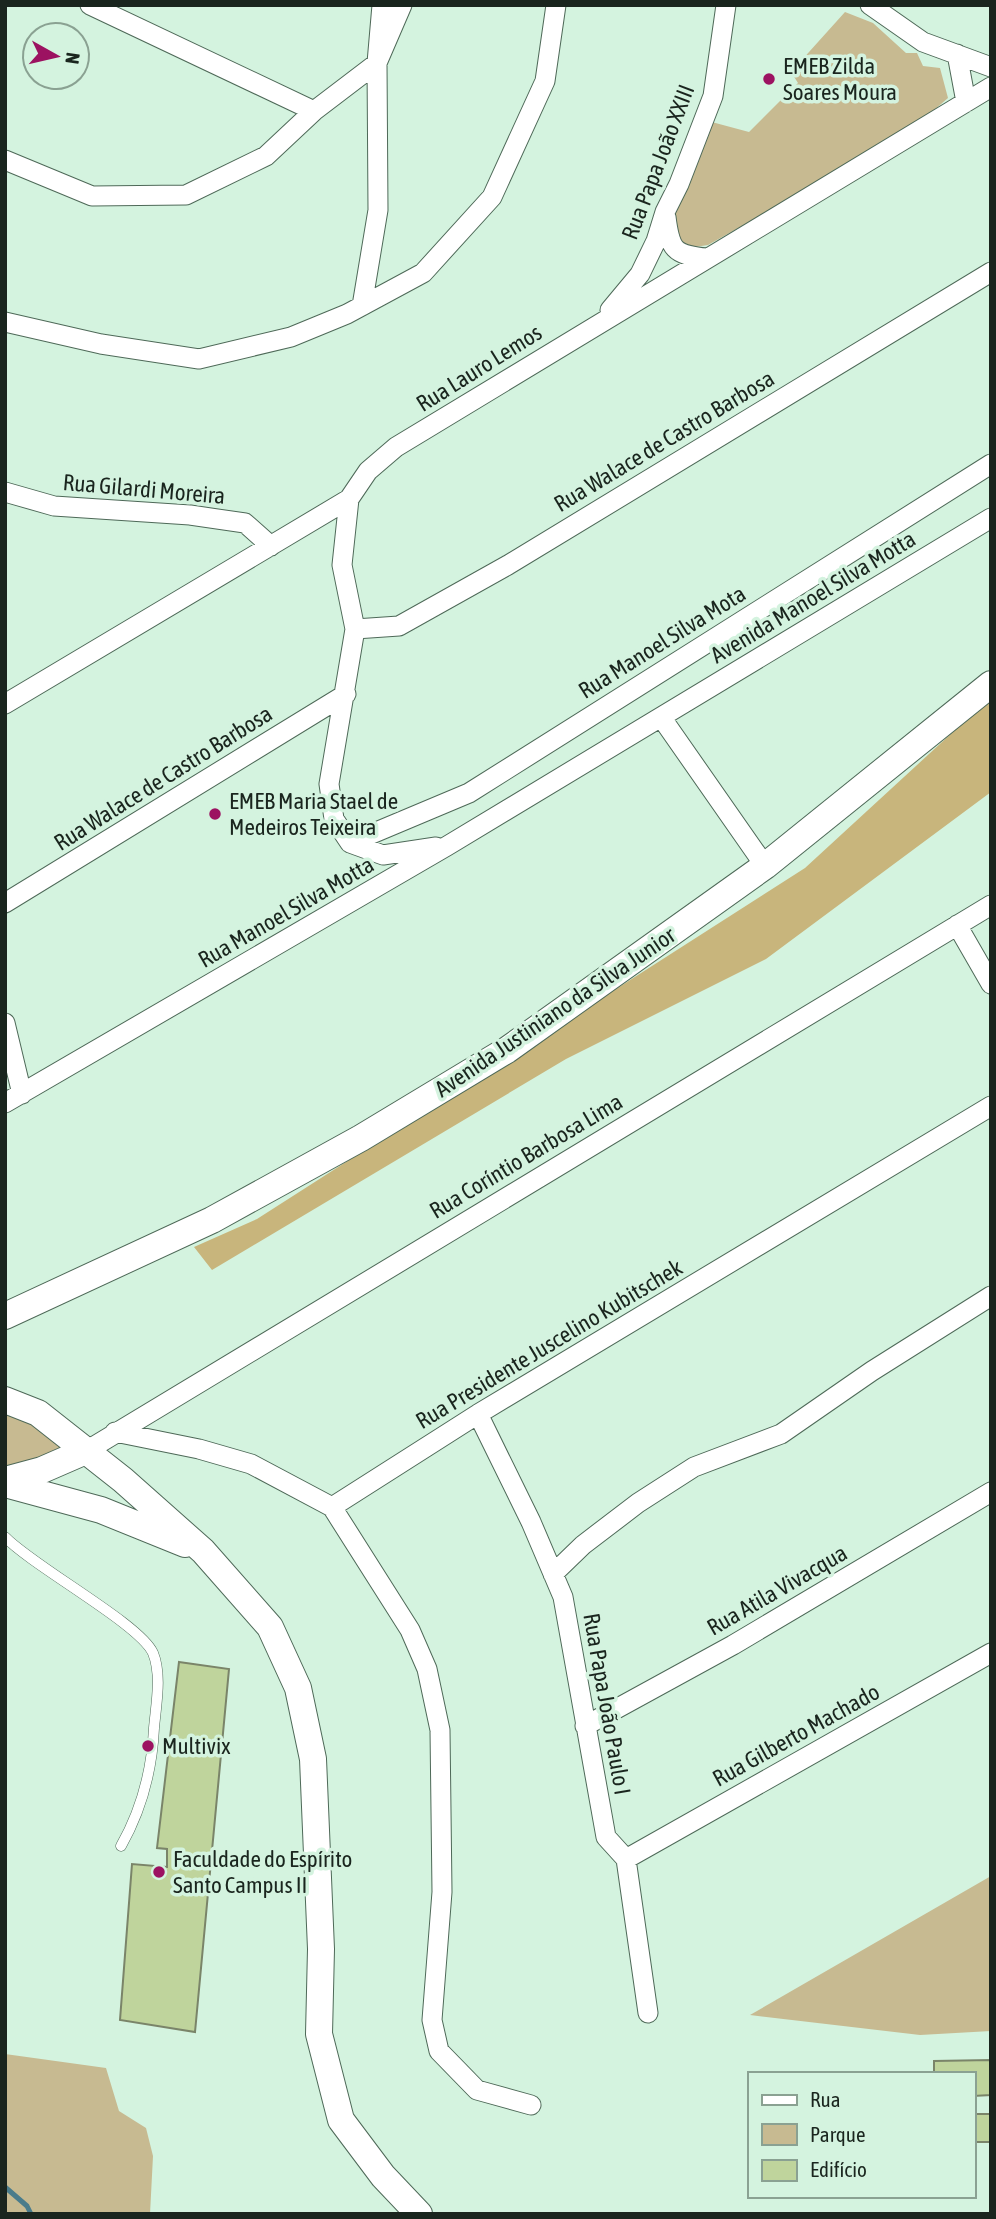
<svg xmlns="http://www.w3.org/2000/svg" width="996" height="2219" font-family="'Asap Condensed',sans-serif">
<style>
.green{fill:#c7ba91}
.forest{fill:#c8b57c}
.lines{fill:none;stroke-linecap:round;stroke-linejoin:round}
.stream{stroke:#4a7c8b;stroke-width:5}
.building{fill:#bfd49c;stroke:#7a8469;stroke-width:2}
.lane-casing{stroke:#4e6958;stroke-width:11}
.street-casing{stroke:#4e6958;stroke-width:21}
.secondary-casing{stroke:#4e6958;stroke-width:28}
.lane{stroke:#fff;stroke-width:10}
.street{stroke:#fff;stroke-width:19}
.secondary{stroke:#fff;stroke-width:26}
.poi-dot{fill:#9c1261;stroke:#d4f3df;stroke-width:2.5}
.labels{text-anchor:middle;stroke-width:7;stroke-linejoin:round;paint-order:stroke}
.poi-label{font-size:23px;fill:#1a251e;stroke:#d4f3df;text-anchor:start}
.street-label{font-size:23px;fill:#1a251e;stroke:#d4f3df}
</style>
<rect width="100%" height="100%" fill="#d4f3df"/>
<!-- green -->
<path class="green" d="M845,12L873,23L906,53H917L923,66L940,68L948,98L926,117V122L708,245L695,247L676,242L674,216L708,121L749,132L798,83L791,72Z
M6,1409L68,1446L5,1470Z
M991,1876V2031L920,2035L750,2015Z
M5,2054L106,2068L119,2111L146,2128L153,2156L150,2214H5Z"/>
<!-- forest -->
<path class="forest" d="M991,697V792L766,959L566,1059L212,1270L194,1247L257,1219L805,868Z"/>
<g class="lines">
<!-- stream -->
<path class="stream" d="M5,2187L27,2206L31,2214"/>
</g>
<!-- building -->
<path class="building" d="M179,1662L229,1669L195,2032L120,2020L132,1864L167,1867V1849L157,1848Z
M991,2060V2095L973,2096V2074H934V2061Z
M973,2114H991V2142H973Z"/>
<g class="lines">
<defs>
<path id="lane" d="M5,1537C34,1567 140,1624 153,1653C162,1675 156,1705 154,1728C152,1770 142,1809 121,1846"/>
<path id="street" d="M90,5L314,111
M870,5L923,42L991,67
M957,54L966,102
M5,160L92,196L186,195L266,156L314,111L377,63L402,5
M666,217C670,249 673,255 707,258
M362,306L378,210L377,63L382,5
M610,310L640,274L656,241L665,212L679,184L713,96L726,5
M5,322L101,344L199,359L291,337L347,314L423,273L492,197L545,81L556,5
M5,492L54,506L190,515L245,523L271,546
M349,499L342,565L355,629L329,784L334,819L350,843L383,855L436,847
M355,629L399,626L508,565L991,272
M5,704L349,499L368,471L396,447L991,87
M661,717L765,866
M350,843L469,793L991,464
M5,903L346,694
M957,925L991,984
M5,1023L22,1094
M5,1103L447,846L991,518
M478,1414L531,1522L563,1597L606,1837L626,1859L648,2013
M115,1432L199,1449L251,1464L332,1507L478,1414L991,1106
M88,1450L991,905
M332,1507L410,1630L427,1669L440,1730L442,1892L432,2020L439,2051L477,2090L531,2105
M553,1574L583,1545L638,1503L694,1467L781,1434L872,1371L991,1296
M585,1726L733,1645L991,1492
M626,1859L991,1653"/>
<path id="secondary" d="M5,1316L212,1220L361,1138L507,1050L765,866L991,684
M5,1400L38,1413L123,1480L203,1551L270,1627L298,1688L313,1759L321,1949L319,2034L341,2120L383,2176L419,2214
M5,1480L42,1470L88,1450
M5,1484L101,1510L185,1544"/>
</defs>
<!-- lane casing -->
<use href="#lane" class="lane-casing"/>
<!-- street casing -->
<use href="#street" class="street-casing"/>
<!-- secondary casing -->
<use href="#secondary" class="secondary-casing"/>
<!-- lane -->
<use href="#lane" class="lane"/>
<!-- street -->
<use href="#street" class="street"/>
<!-- secondary -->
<use href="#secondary" class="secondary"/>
</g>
<!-- markers -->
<g class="poi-dot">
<circle cx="769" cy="79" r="7"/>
<circle cx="215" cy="814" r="7"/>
<circle cx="148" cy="1746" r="7"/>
<circle cx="159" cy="1872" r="7"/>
</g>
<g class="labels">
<!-- poi labels -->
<g class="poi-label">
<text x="783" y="74">EMEB Zilda<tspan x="783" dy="26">Soares Moura</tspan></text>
<text x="229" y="809">EMEB Maria Stael de<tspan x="229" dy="26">Medeiros Teixeira</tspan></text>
<text x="162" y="1754">Multivix</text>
<text x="173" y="1867">Faculdade do Espírito<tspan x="173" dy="26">Santo Campus II</tspan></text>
</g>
<!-- street labels -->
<g class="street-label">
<text transform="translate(658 162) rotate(-69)" y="8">Rua Papa João XXIII</text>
<text transform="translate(479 368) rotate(-32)" y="8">Rua Lauro Lemos</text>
<text transform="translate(664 441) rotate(-31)" y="8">Rua Walace de Castro Barbosa</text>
<text transform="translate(144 489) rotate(5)" y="8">Rua Gilardi Moreira</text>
<text transform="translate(813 597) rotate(-31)" y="8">Avenida Manoel Silva Motta</text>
<text transform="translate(662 642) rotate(-32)" y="8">Rua Manoel Silva Mota</text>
<text transform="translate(163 778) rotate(-32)" y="8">Rua Walace de Castro Barbosa</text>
<text transform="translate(286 912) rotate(-30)" y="8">Rua Manoel Silva Motta</text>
<text transform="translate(555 1012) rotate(-34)" y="8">Avenida Justiniano da Silva Junior</text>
<text transform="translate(526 1156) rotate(-31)" y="8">Rua Coríntio Barbosa Lima</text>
<text transform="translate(549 1344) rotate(-31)" y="8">Rua Presidente Juscelino Kubitschek</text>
<text transform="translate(777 1590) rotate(-30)" y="8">Rua Atila Vivacqua</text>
<text transform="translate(607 1704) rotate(80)" y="8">Rua Papa João Paulo I</text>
<text transform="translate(796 1735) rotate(-29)" y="8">Rua Gilberto Machado</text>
</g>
</g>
<!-- border -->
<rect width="996" height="2219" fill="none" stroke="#1a251e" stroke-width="14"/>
<!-- legend -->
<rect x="748" y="2072" width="228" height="126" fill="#d4f3df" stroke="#8aa192" stroke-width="2"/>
<rect x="762" y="2095" width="35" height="10" fill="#ffffff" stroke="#8aa192" stroke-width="2"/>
<text x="810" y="2107" font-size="21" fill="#1a251e">Rua</text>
<rect x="762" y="2124" width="35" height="21" fill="#c7ba91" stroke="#8aa192" stroke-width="2"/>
<text x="810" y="2142" font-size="21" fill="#1a251e">Parque</text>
<rect x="762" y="2160" width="35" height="21" fill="#bfd49c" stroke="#8aa192" stroke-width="2"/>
<text x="810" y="2177" font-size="21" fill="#1a251e">Edifício</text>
<!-- north arrow -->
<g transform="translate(56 56) rotate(98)"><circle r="33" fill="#d4f3df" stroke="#8aa192" stroke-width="2"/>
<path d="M0-5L12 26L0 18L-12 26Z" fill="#9c1261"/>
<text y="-10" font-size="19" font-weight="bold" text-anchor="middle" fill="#1a251e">N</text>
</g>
</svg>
